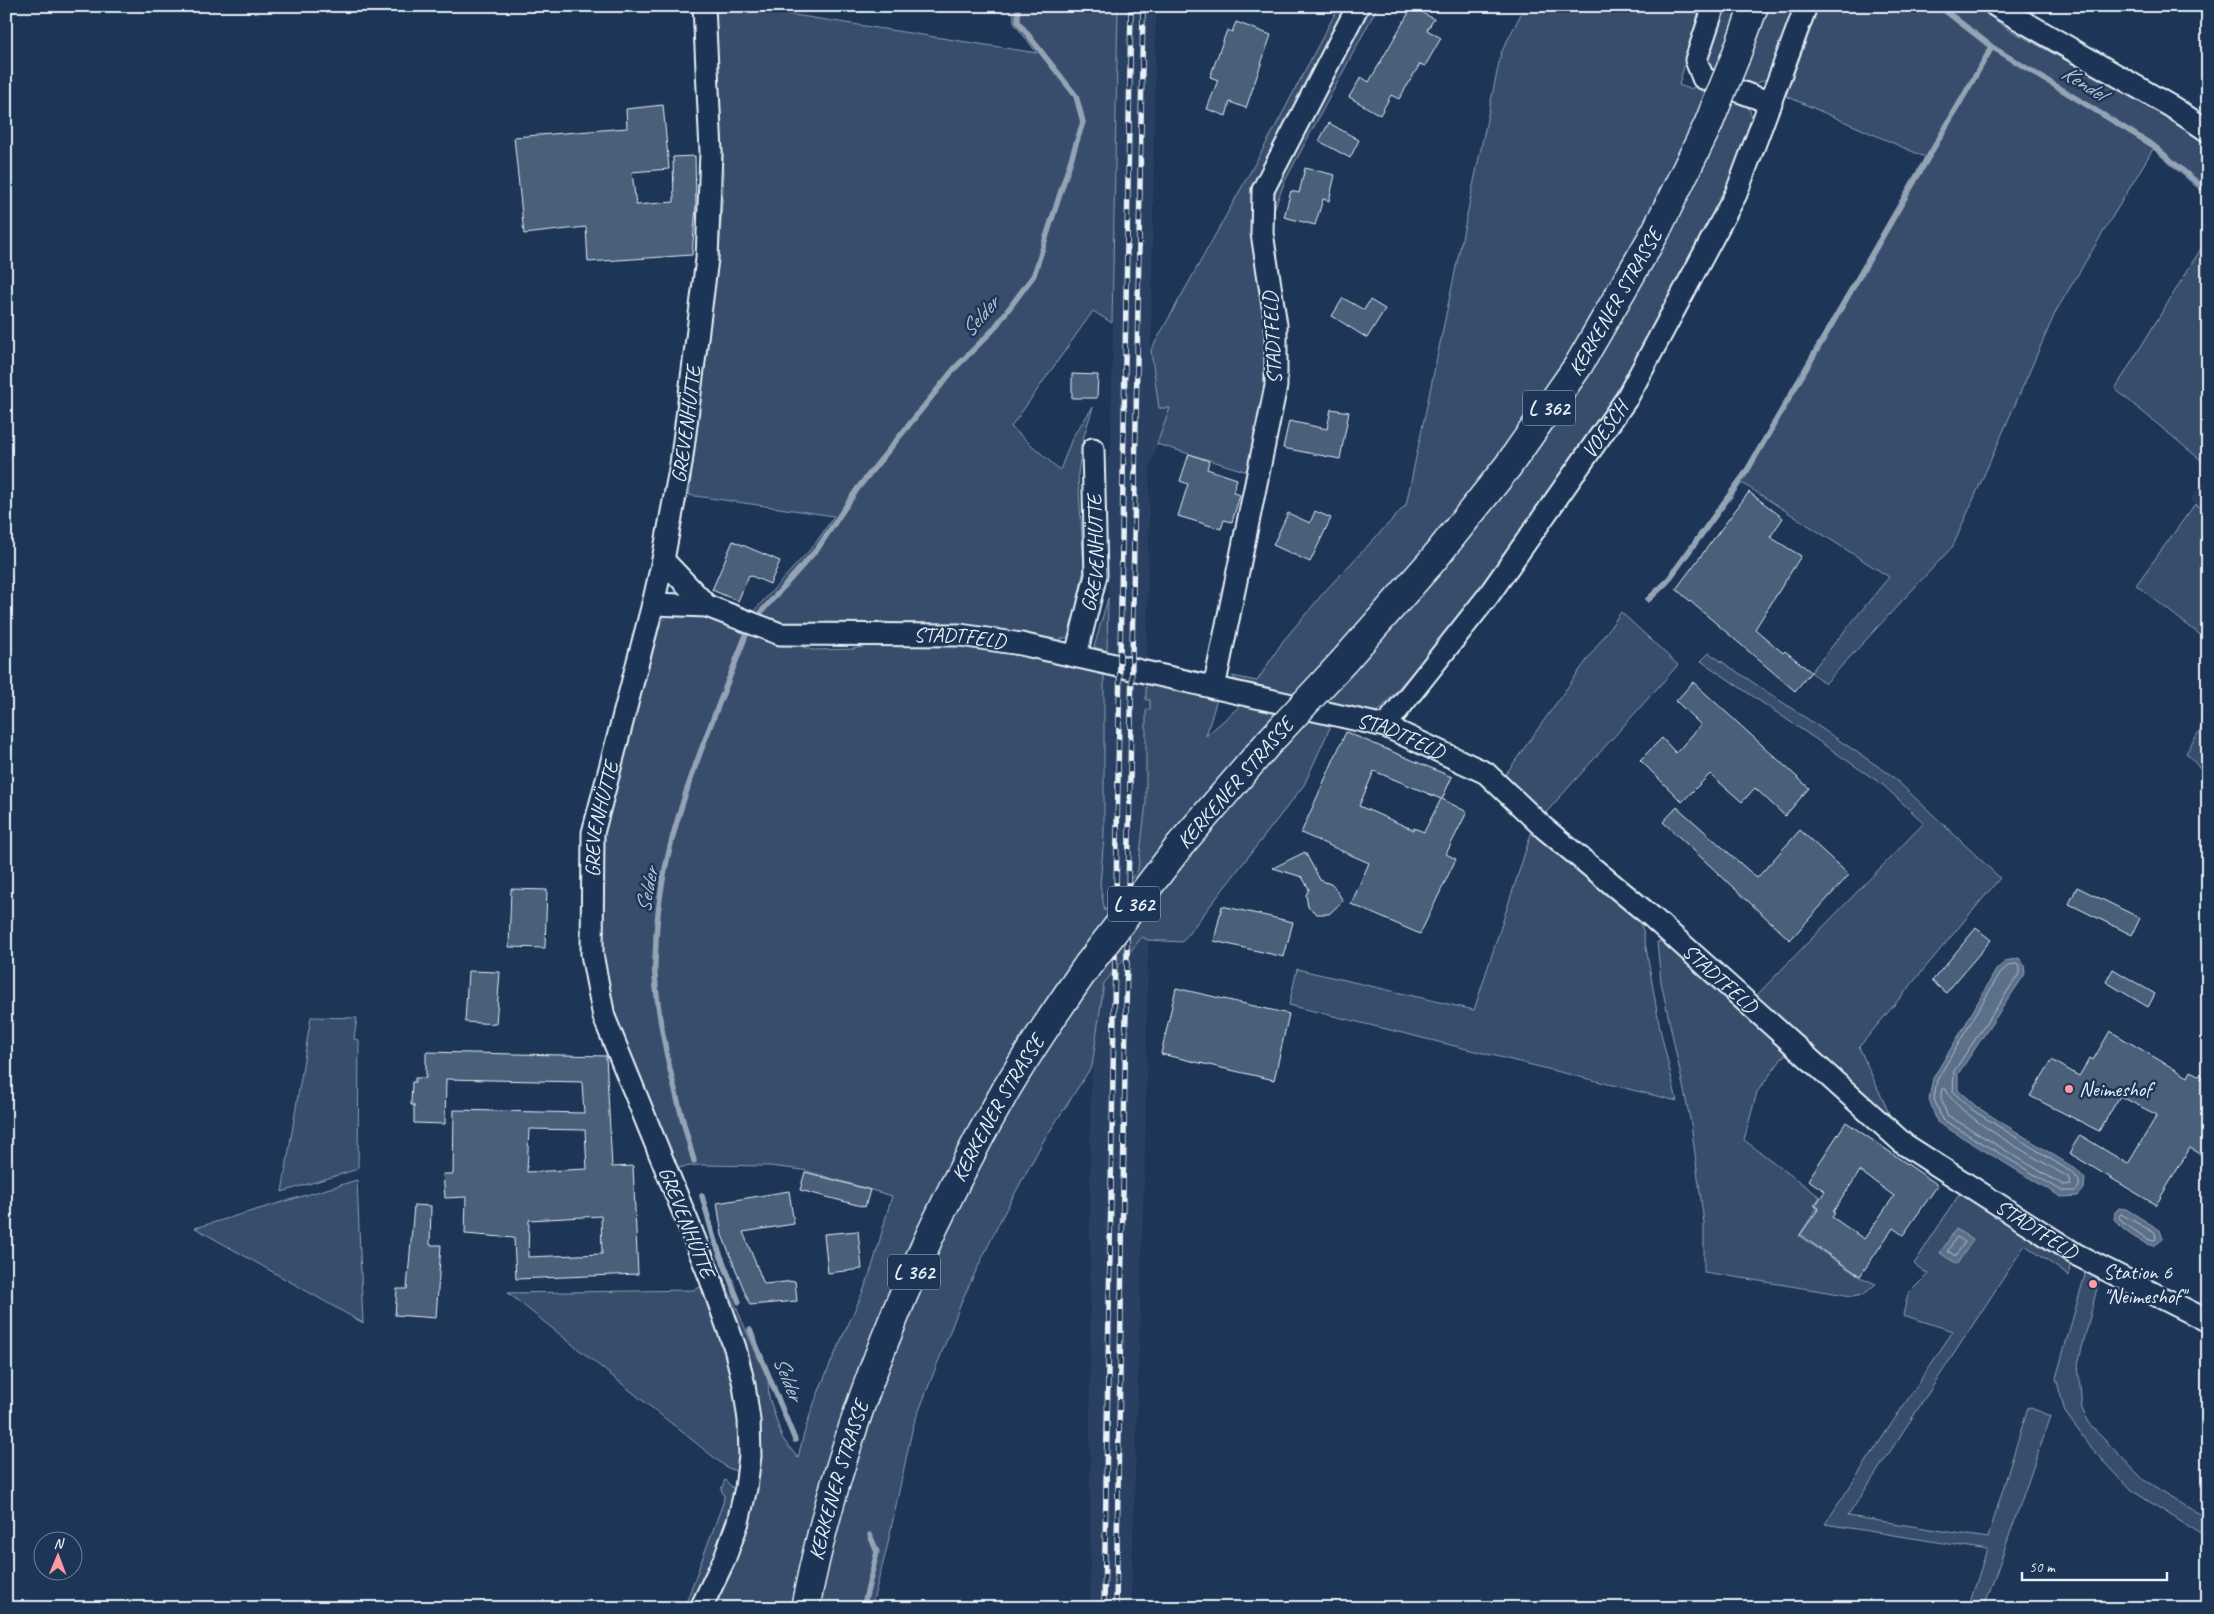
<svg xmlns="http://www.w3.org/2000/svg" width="2214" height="1614" font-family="Caveat,sans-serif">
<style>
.built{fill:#2a4162}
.green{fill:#374d6c;stroke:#909fb2;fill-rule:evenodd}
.water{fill:#5d7089;stroke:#95a4b5}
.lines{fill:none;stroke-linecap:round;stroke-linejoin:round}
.shore{stroke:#b0bdcc;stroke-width:1}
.stream{stroke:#95a4b5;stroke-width:5.5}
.building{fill:#495e7a;stroke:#e8f1f8;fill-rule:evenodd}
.street-casing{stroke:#e8f1f8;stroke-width:25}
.primary-casing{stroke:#e8f1f8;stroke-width:31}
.street{stroke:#1d3557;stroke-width:21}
.primary{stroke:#1d3557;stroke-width:28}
.rail-casing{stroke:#e8f1f8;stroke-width:5.5}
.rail{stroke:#1d3557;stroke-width:4;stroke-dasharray:11;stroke-linecap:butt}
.primary-bridge-casing{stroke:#e8f1f8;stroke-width:31;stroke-linecap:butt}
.primary-bridge{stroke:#1d3557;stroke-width:28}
.poi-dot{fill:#ff9aa2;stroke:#1d3557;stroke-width:2}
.labels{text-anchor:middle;stroke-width:5;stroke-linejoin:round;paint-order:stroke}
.shield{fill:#1d3557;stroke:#abb9c8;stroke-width:1}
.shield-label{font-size:20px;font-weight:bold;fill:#e8f1f8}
.street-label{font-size:21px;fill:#e8f1f8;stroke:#1d3557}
.poi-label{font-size:21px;fill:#e8f1f8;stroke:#1d3557;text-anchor:start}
.water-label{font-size:22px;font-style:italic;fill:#b7c4d1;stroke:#1d3557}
</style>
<rect width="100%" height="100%" fill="#1d3557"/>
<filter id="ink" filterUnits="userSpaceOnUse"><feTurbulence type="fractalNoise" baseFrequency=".02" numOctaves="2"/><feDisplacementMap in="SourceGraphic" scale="10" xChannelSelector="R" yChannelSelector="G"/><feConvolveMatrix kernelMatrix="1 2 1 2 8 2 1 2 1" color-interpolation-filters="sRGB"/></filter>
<g filter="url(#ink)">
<!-- built -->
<path class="built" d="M1118,6H1156L1151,350L1159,408H1171L1150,465L1146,699L1150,700V710H1147L1146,803L1138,870L1105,911L1100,885L1104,836V675L1108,652L1107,651L1108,566L1102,497L1103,473L1111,449Z
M2208,476V512L2190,500Z
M1142,937L1148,940L1146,1111L1131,1608H1090V1109L1092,1066L1104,983Z"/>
<!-- green -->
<path class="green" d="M715,6H737L1037,53L1014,23L1013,6H1118L1112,323L1093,311L1011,427L1060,470L1073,436L1093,407L1083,439L1078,474L1084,568L1071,636L1055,641L958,628L883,622L811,628L762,620L752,613L815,544L834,516L689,495L719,254L724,175Z
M1339,6H1349L1265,167L1268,386L1251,473L1157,444L1170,408H1159L1151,350L1272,133Z
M1368,6H1378L1285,181L1269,222L1268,201Z
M1525,6H1700L1679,85L1690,89L1707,82L1711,72L1704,54L1721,6H1739L1711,84L1676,165L1630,252L1570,353L1527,418L1446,526L1302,692L1326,698L1350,672C1435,571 1522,471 1592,359C1661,246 1716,130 1763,6H1796L1773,76L1749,87L1744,97L1755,123L1726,191L1651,336L1552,496L1474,600L1379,711C1359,718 1268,692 1242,686L1232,676L1257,681L1283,641L1326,590L1406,505L1501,53Z
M1819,6H1975L2008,29L2170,117L2208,142V197L2153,149L2056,311L1953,546L1825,684L1811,672L1889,577L1742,483L1668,584L1648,603L1645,599L1665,580L1744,471L1925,157L1786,96Z
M2208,237V466L2115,389Z
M2195,504L2208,512V641L2136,585Z
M1108,598L1107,651L1094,647Z
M1621,612L1678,665L1543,816L1503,778Z
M698,614L813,650L853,649L882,643L956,645L1051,661L1104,675V836L1100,885L1105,911L1138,870L1146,803V710L1150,709V700H1146V684L1217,699L1206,736L1241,705L1282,713L958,1152L794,1608H712L757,1421L616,1024L602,963L603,833L661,622L668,616ZM699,1165L770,1166L803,1170L892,1196C883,1225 877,1255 866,1284C842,1342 811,1396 798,1458L782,1438L769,1397L768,1380L675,1168Z
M1709,653L1891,775L2000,878L1859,1047L1897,1131L1752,1000L1924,823L1883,785L1701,661Z
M1307,717L1332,723L1304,785L1182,942L1148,940L1142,937L1104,983L1092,1066L1044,1140L1002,1217L963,1298L913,1426L886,1552L871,1608H819L840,1517L881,1390L925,1281L989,1143L1034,1064L1138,915Z
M2208,717V777L2186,753Z
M1532,831L1630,905L1643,930L1660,1029L1677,1101L1289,1005L1297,969L1474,1010Z
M1670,941L1789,1049L1757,1092L1744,1140L1820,1197L1814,1205L1817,1208L1799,1236L1860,1277L1876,1284L1864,1294L1852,1296L1704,1272V1223L1691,1124L1661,982L1657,942Z
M311,1017L357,1018L354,1039L359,1040L358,1169L282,1192Z
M357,1180L363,1323L195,1228Z
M1962,1190L2070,1263L2069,1276L2025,1245L1848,1516L1988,1538L2028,1407L2051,1416L1984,1608H1968L1987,1550L1825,1524L1953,1331L1903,1315L1908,1294L1928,1274L1914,1264Z
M2086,1271L2101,1272L2078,1364L2082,1409L2091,1426L2144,1480L2208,1519V1539L2131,1490L2088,1444L2065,1412L2056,1378Z
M703,1286L727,1351L740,1423L738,1472L726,1467L508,1293L693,1290Z
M725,1480L732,1487L736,1495L724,1534L691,1608H684L723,1503L724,1496L721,1489Z"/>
<!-- water -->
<path class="water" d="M2019,958L2024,965L2025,974L1958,1074V1090L1977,1107L2076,1169L2085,1179L2084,1189L2078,1196L2061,1197L1937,1122L1929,1099L1933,1078L1964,1027L1996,970L2006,961Z
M2119,1208L2126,1209L2160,1230L2163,1239L2154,1246C2141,1243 2121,1230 2114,1219L2115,1212Z
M1956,1229L1973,1240L1957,1264L1940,1253Z"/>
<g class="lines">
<!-- shore -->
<path class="shore" d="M2017,964L2019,967V974L1954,1071L1953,1092L1974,1111L2073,1173L2079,1181V1187L2075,1191H2062L1942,1119L1934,1099L1937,1080L2000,973L2008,966Z
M1942,1089H1946C1954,1115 2042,1161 2068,1177L2071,1184L2063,1185L1947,1115L1941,1098Z
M2121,1214L2155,1233L2156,1239L2153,1241L2147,1239L2121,1221L2119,1217Z
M1957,1237L1965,1242L1955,1256L1948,1251Z"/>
<!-- stream -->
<path class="stream" d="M1939,6L1992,47L2154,146L2208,192
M1649,599L1667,582L1747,471L1992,47
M762,611L818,548L858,488L954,369L993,330L1034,275L1083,122L1076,96L1018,22V6
M694,1161C677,1100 660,1039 655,976C654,964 656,951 656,938C661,833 709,732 746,635
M702,1196L714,1239L739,1302
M750,1330L795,1440
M863,1608L877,1552L870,1535"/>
</g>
<!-- building -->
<path class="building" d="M1412,7L1434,19L1427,30L1441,38L1425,66L1420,64L1399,99L1391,95L1380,115L1349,97L1361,77L1369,82Z
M1236,22L1271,35L1246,108L1230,102L1226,116L1207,109L1218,80L1210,77L1227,30L1232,32Z
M663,105L669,169L632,172L636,205L674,202L673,157L695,156L696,206L692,255L588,262L586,227L524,234L514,137L627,128L626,109Z
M1329,123L1359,140L1350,158L1319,141Z
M1305,168L1335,175L1329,201L1323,199L1315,225L1284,217L1291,191L1299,193Z
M1343,298L1364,310L1370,300L1385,309L1367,338L1332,316Z
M1072,374L1098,375L1097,398H1072Z
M1331,409L1349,412L1340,459L1283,448L1289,421L1327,429Z
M1189,454L1209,461L1207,469L1237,479L1233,492L1240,495L1232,522L1224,520L1221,529L1178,516L1188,484L1180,481Z
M1749,492L1783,518L1770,537L1801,556L1755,629L1783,653L1785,651L1811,672L1795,691L1676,589Z
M1315,511L1331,518L1310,562L1273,545L1288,513L1310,523Z
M733,541L780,561L770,584L749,575L738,601L712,590Z
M1693,682L1809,788L1785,816L1755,788L1742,802L1710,774L1682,802L1640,760L1662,738L1676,753L1701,725L1676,701Z
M1346,732L1452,777L1442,799L1467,812L1446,854L1456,859L1420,934L1351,904L1369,863L1301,833ZM1374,771L1441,799L1424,832L1414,828V830L1359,806Z
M1677,807L1757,878L1800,830L1849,875L1790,940L1663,822Z
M1305,852L1320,880L1333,885L1343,901L1329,914H1317L1308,907L1306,895L1309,889L1302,877L1273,868Z
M2077,887L2140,918L2132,935L2069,904Z
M511,889L547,890L545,948L509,947Z
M1222,906L1293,922L1284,957L1214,941Z
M1976,928L1991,940L1946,993L1932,981Z
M2113,969L2155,994L2148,1007L2106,982Z
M468,971L500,972L496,1024L465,1022Z
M1176,988L1289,1014L1274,1080L1161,1054Z
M2110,1031L2188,1077L2191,1071L2208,1081V1158L2190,1148L2156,1205L2069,1153L2080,1135L2128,1164L2157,1115L2120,1096L2099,1131L2030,1096L2052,1060L2079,1076L2090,1058L2093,1060Z
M426,1052L606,1056L612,1167L633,1166L638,1274L516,1279L514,1238L465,1234L466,1197L445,1198L443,1174H453L454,1110L584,1113L582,1082L446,1079L445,1124L414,1123V1105H411L412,1082H415V1078H426ZM529,1129L585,1130L587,1169L527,1172ZM601,1216L602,1254L528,1257L529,1220Z
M1846,1122L1938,1185L1903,1235L1893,1228L1860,1276L1800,1235L1819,1208L1815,1206L1825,1191L1808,1180ZM1860,1171L1894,1196L1864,1239L1832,1217L1835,1213L1833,1212Z
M805,1172L870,1190L865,1207L800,1190Z
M789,1191L794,1224L743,1232L764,1284L795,1281L797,1301L750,1305L722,1235L717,1203Z
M414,1205L431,1206L430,1245H441L436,1318L395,1315L397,1289H407Z
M858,1231L862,1269L828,1273L824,1234Z"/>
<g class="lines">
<defs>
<g id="street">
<path d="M1714,6L1696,60L1703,78L1771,103"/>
<path d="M1996,6L2172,107L2208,131"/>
<path d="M663,560L707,606"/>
<path id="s1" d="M653,604L707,606L780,634L960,635L1021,644L1385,726L1486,773L1544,828L1652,917L1904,1144L2077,1255L2208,1321"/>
<path id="s2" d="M1076,655L1096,575L1093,449"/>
<path d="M1214,688L1276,386V325L1262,233L1263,190L1358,6"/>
<path id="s3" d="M1385,726L1488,596L1627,398L1736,194L1806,6"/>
<path id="s4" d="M701,1608L724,1560L738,1522L746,1488L750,1456L749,1420L744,1385L735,1348L710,1277L604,1017L592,954L593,833L653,604L663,560L681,464L707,259L711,152L704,6"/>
</g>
<g id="primary">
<path d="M1735,58L1754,6"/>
<path id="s5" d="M1344,661L1432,561L1508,466L1578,366L1656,231L1708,125"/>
<path d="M1181,844L1270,741"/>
<path id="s6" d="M805,1608C840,1429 916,1245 1007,1088C1032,1046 1060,1005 1088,965"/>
</g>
</defs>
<!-- street casing -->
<use href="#street" class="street-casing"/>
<!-- primary casing -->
<use href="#primary" class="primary-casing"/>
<!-- street -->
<use href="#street" class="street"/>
<!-- primary -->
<use href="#primary" class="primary"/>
<defs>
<path id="rail" d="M1104,1608L1131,6
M1116,1608L1143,6"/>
</defs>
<!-- rail casing -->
<use href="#rail" class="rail-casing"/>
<!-- rail -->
<use href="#rail" class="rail"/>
<defs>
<path id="primary-bridge" d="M1708,125L1735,58
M1270,741L1344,661
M1088,965L1181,844"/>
</defs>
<!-- primary-bridge casing -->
<use href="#primary-bridge" class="primary-bridge-casing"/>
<!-- primary-bridge -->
<use href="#primary-bridge" class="primary-bridge"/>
</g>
</g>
<!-- markers -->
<g class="poi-dot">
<circle cx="2069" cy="1089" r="5"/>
<circle cx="2093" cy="1284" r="5"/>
</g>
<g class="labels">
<!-- shield labels -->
<g class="shield">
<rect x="1523" y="390.5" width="52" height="35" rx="4"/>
<rect x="1108" y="886.5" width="52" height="35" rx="4"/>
<rect x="888" y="1254.5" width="52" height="35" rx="4"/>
</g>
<g class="shield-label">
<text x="1549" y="415">L 362</text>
<text x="1134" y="911">L 362</text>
<text x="914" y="1279">L 362</text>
</g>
<!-- street labels -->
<g class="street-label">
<text dy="7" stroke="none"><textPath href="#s5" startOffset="451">KERKENER STRASSE</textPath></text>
<text transform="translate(1272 338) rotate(-93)" y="7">STADTFELD</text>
<text dy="7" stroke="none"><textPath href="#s4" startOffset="1231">GREVENHÜTTE</textPath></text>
<text dy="7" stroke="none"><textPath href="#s3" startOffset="369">VOESCH</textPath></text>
<text dy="7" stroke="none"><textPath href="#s2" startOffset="104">GREVENHÜTTE</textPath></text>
<text dy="7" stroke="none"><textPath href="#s1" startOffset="312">STADTFELD</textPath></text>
<text dy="7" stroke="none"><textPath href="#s1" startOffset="765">STADTFELD</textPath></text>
<text transform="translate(1235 783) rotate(-49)" y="7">KERKENER STRASSE</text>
<text dy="7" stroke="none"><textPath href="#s4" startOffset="826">GREVENHÜTTE</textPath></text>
<text dy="7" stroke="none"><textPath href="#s1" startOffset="1170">STADTFELD</textPath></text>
<text dy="7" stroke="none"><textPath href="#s6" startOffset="538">KERKENER STRASSE</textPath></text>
<text transform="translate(687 1222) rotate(68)" y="7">GREVENHÜTTE</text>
<text dy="7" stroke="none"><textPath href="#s1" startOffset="1575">STADTFELD</textPath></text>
<text dy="7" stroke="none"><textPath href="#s6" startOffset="132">KERKENER STRASSE</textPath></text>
</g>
<!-- poi labels -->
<g class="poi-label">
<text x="2079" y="1096">Neimeshof</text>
<text x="2103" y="1279">Station 6<tspan x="2103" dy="24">"Neimeshof"</tspan></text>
</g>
<!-- water labels -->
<g class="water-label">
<text transform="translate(2084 82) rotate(31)" y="8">Kendel</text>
<text transform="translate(979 316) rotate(-49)" y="8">Selder</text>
<text transform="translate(646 890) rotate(-79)" y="8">Selder</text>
<text transform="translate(789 1378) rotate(68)" y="8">Selder</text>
</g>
</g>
<!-- margin -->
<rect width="2214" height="1614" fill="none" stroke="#1d3557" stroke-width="25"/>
<rect x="12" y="12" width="2189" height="1589" fill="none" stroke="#e8f1f8" stroke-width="2" filter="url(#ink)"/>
<!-- north arrow -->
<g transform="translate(58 1556) rotate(1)"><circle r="24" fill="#1d3557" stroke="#6e8097"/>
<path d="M0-4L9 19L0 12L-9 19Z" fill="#ff9aa2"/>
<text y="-8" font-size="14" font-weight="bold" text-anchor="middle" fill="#e8f1f8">N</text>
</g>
<!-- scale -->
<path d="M2022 1572v8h145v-8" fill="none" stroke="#e8f1f8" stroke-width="2.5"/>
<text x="2029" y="1572" font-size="15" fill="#e8f1f8" stroke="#1d3557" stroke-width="4" paint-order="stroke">50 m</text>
</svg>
